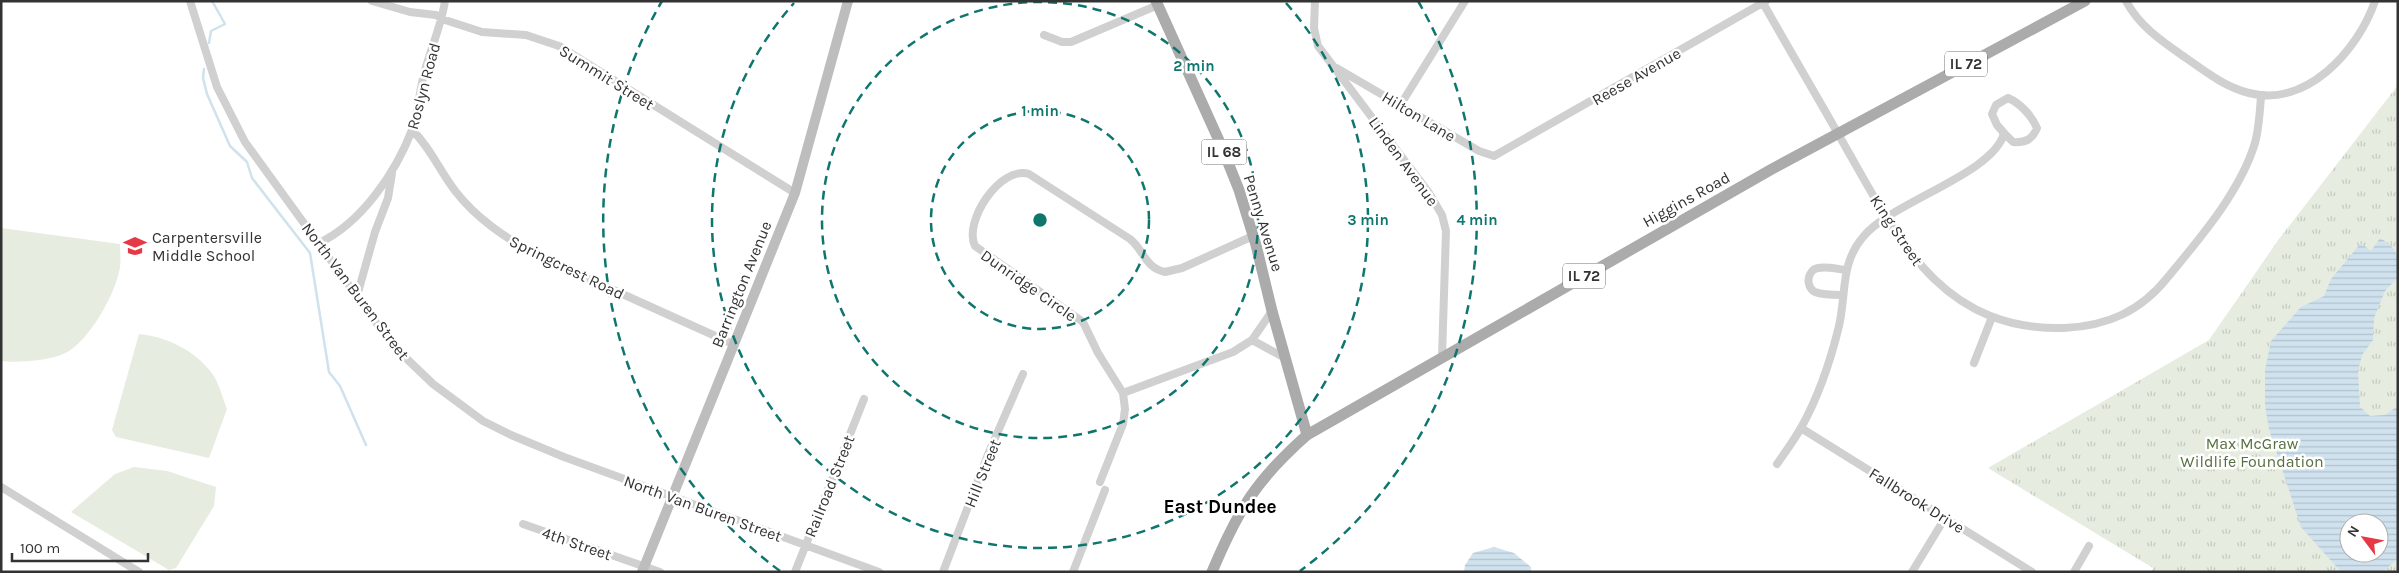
<svg xmlns="http://www.w3.org/2000/svg" width="2399" height="573" font-family="Karla,sans-serif">
<style>
.park{fill:url(#park-tufts);fill-rule:evenodd}
.pitch{fill:#e6ecdf}
.water{fill:url(#water-rules);fill-rule:evenodd}
.lines{fill:none;stroke-linecap:round;stroke-linejoin:round}
.stream{stroke:#cfe2ee;stroke-width:2.5}
.street{stroke:#d0d0d0;stroke-width:8}
.secondary{stroke:#bdbdbd;stroke-width:10}
.primary{stroke:#ababab;stroke-width:11}
.ring{fill:none;stroke:#0f766e;stroke-width:2.5;stroke-dasharray:9 6}
.labels{text-anchor:middle;stroke-width:5;stroke-linejoin:round;paint-order:stroke}
.shield{fill:#fff;stroke:#707070;stroke-width:1}
.shield-label{font-size:15px;font-weight:bold;fill:#333}
.street-label{font-size:16px;fill:#333;stroke:#fff}
.poi-label{font-size:16px;fill:#333;stroke:#fff;text-anchor:start}
.park-label{font-size:16px;fill:#56703f;stroke:#fff}
.quarter-label{font-size:19px;font-weight:bold;fill:#000;stroke:#fff}
.centre{fill:#0f766e;stroke:#fff;stroke-width:2.5}
.ring-label{font-size:15px;text-anchor:middle;font-weight:bold;fill:#0f766e;stroke:#fff;stroke-width:5;stroke-linejoin:round;paint-order:stroke}
</style>
<defs>
<pattern id="park-tufts" width="24" height="20" patternUnits="userSpaceOnUse" patternTransform="scale(1.25)"><rect width="24" height="20" fill="#e6ecdf"/><path d="M3 7l-1-3M5 7V3M7 7l1-3M15 17l-1-3M17 17v-4M19 17l1-3" fill="none" stroke="#c6cbc0"/></pattern>
<pattern id="water-rules" width="6" height="5" patternUnits="userSpaceOnUse" patternTransform="scale(1.25)"><rect width="6" height="5" fill="#cfe2ee"/><path d="M0 2.5h6" fill="none" stroke="#b2c2cd"/></pattern>
</defs>
<rect width="100%" height="100%" fill="#fff"/>
<!-- park -->
<path class="park" d="M2398,85V572H2151L2153,568L1988,468L2209,340L2279,239ZM2349,523H2379V553H2349Z"/>
<!-- pitch -->
<path class="pitch" d="M1,228L120,244C120,251 121,260 120,267C116,293 91,337 69,351C53,361 19,363 1,361Z
M139,334C167,337 194,350 211,372C219,382 222,397 227,409L209,458L116,437L112,430Z
M134,467L167,471L216,487L214,506L176,568L169,570L71,512L115,474Z"/>
<!-- water -->
<path class="water" d="M2380,238C2399,250 2398,255 2398,277L2385,291L2374,318L2373,340L2362,355L2358,371L2360,407L2370,416L2385,415L2398,406V558L2383,572H2341L2301,527L2269,429L2265,405V370L2271,341L2301,307L2324,296L2331,279L2361,243L2371,251ZM2349,523H2379V553H2349Z
M1494,547L1514,553L1531,567V572H1464L1465,565L1473,553Z"/>
<g class="lines">
<!-- stream -->
<path class="stream" d="M209,43L211,31L225,24L212,1
M204,69L203,78L207,94L230,146L247,162L252,178L310,253L329,372L340,386L366,445"/>
<!-- street -->
<path class="street" d="M190,1L217,87L245,142L380,328L407,359L433,384L483,421L511,435L564,457L879,572
M372,1L410,12L436,15L442,19L482,32L526,35L559,46L795,193
M1315,1L1314,28L1318,46L1429,193L1442,215L1446,231L1442,357
M2126,1C2140,27 2163,42 2186,58C2206,72 2225,87 2249,93C2306,108 2358,51 2375,1
M1763,3C1790,51 1818,98 1845,146C1898,239 1941,331 2064,328C2108,326 2141,311 2168,277C2200,238 2240,192 2255,143C2259,128 2260,111 2261,96
M1044,35L1062,42H1071L1158,5
M1333,66L1479,151L1494,156L1766,1
M1401,104L1465,1
M412,130C431,148 440,172 456,192C477,219 505,237 534,254L733,344
M319,243C361,223 395,174 412,130C418,113 419,93 424,74C430,50 441,27 445,1
M1842,295C1834,295 1823,295 1815,292C1805,287 1807,270 1818,268C1826,266 1837,269 1846,270
M357,296L375,232L388,198L392,173
M1252,340L1285,358
M1974,363L1992,317
M1123,393L1233,352L1252,340L1272,311
M1801,428L2032,572
M1777,464C1786,451 1795,439 1802,426C1818,397 1830,362 1838,330C1847,297 1839,265 1863,237C1891,202 1994,174 2004,133L2013,142C2025,143 2032,140 2037,128C2032,116 2020,103 2008,98L1996,105L1992,114L1997,125L2004,133
M1100,482L1123,424L1125,409L1123,393L1098,353L1083,322L975,246C963,222 1000,165 1029,174L1130,239C1144,250 1145,268 1165,272L1182,268L1253,236
M1,487L139,572
M523,524L660,572
M795,572L864,399
M943,572L989,452L1023,374
M1073,572L1105,490
M1912,572L1945,518
M2074,572L2089,546"/>
<!-- secondary -->
<path class="secondary" d="M642,572L795,193L848,1"/>
<!-- primary -->
<path class="primary" d="M1156,1L1221,145L1239,190L1256,245L1272,311L1307,435
M1212,572C1238,510 1256,480 1307,435L1772,169L2085,1"/>
</g>
<!-- distance rings -->
<g class="ring">
<circle cx="1040" cy="220" r="109"/>
<circle cx="1040" cy="220" r="218"/>
<path d="M1286 3A328 328 0 1 1 794 3"/>
<path d="M780 571A437 437 0 0 1 662 1M1418 1A437 437 0 0 1 1300 571"/>
</g>
<!-- icons -->
<defs>
<symbol id="school-bare" viewBox="-9 -9 18 18"><path d="M0-5L7-2L0 1L-7-2ZM-4 1L0 2.5L4 1V4Q0 6-4 4Z" fill="#e63946" stroke="#fff" stroke-width="2.5" paint-order="stroke"/></symbol>
</defs>
<g fill-rule="evenodd">
<use href="#school-bare" x="119" y="230" width="32" height="32"/>
</g>
<g class="labels">
<!-- shield labels -->
<g class="shield">
<rect x="1945" y="51.5" width="42" height="25" rx="4"/>
<rect x="1201.5" y="139.5" width="45" height="25" rx="4"/>
<rect x="1563" y="263.5" width="42" height="25" rx="4"/>
</g>
<g class="shield-label">
<text x="1966" y="69">IL 72</text>
<text x="1224" y="157">IL 68</text>
<text x="1584" y="281">IL 72</text>
</g>
<!-- street labels -->
<g class="street-label">
<text transform="translate(1636 76) rotate(-30)" y="6">Reese Avenue</text>
<text transform="translate(607 77) rotate(32)" y="6">Summit Street</text>
<text transform="translate(423 86) rotate(-75)" y="6">Roslyn Road</text>
<text transform="translate(1419 116) rotate(31)" y="6">Hilton Lane</text>
<text transform="translate(1404 161) rotate(54)" y="6">Linden Avenue</text>
<text transform="translate(1686 199) rotate(-29)" y="6">Higgins Road</text>
<text transform="translate(1264 223) rotate(73)" y="6">Penny Avenue</text>
<text transform="translate(1897 230) rotate(56)" y="6">King Street</text>
<text transform="translate(567 267) rotate(26)" y="6">Springcrest Road</text>
<text transform="translate(741 284) rotate(-68)" y="6">Barrington Avenue</text>
<text transform="translate(1029 285) rotate(35)" y="6">Dunridge Circle</text>
<text transform="translate(356 291) rotate(53)" y="6">North Van Buren Street</text>
<text transform="translate(982 473) rotate(-68)" y="6">Hill Street</text>
<text transform="translate(829 486) rotate(-68)" y="6">Railroad Street</text>
<text transform="translate(1917 500) rotate(32)" y="6">Fallbrook Drive</text>
<text transform="translate(703 508) rotate(20)" y="6">North Van Buren Street</text>
<text transform="translate(577 543) rotate(19)" y="6">4th Street</text>
</g>
<!-- poi labels -->
<g class="poi-label">
<text x="152" y="243">Carpentersville<tspan x="152" dy="18">Middle School</tspan></text>
</g>
<!-- park labels -->
<g class="park-label">
<text x="2252" y="449">Max McGraw<tspan x="2252" dy="18">Wildlife Foundation</tspan></text>
</g>
<!-- quarter labels -->
<g class="quarter-label">
<text x="1220" y="513">East Dundee</text>
</g>
</g>
<circle cx="1040" cy="220" r="8" class="centre"/>
<g class="ring-label">
<text x="1194" y="71">2 min</text>
<text x="1040" y="116">1 min</text>
<text x="1368" y="225">3 min</text>
<text x="1477" y="225">4 min</text>
</g>
<!-- border -->
<rect width="2399" height="573" fill="none" stroke="#333333" stroke-width="5"/>
<!-- north arrow -->
<g transform="translate(2364 538) rotate(302)"><circle r="24" fill="#ffffff" stroke="#adadad"/>
<path d="M0-4L9 19L0 12L-9 19Z" fill="#e63946"/>
<text y="-8" font-size="14" font-weight="bold" text-anchor="middle" fill="#333333">N</text>
</g>
<!-- scale -->
<path d="M12 553v8h136v-8" fill="none" stroke="#333333" stroke-width="2.5"/>
<text x="20" y="553" font-size="15" fill="#333333" stroke="#ffffff" stroke-width="4" paint-order="stroke">100 m</text>
</svg>
